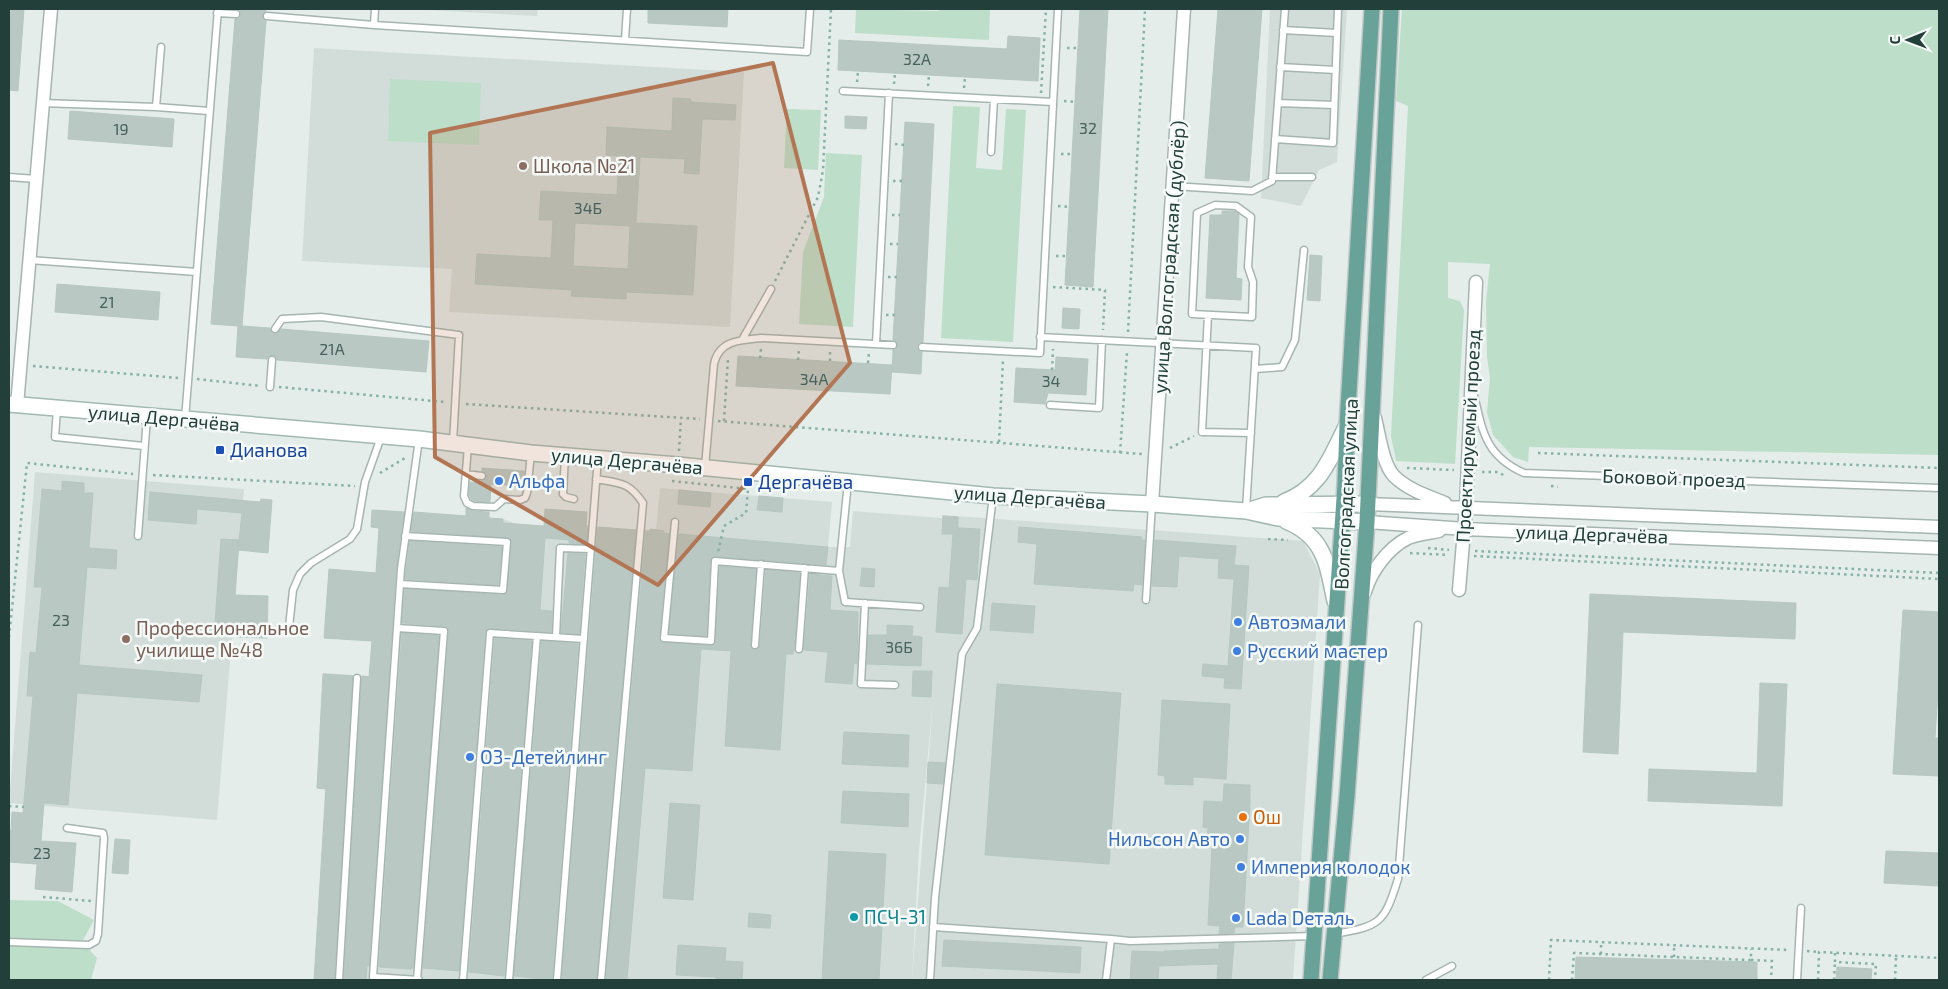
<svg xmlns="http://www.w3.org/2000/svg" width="1948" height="989" font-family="'Exo 2',sans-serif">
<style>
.built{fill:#d2ddd9}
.green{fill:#bddec9}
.building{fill:#b9c8c3;stroke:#b6c7c1;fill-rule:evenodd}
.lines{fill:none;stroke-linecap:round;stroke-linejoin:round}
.lane-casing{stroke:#a6b5b2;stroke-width:9}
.street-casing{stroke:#a6b5b2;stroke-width:15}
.secondary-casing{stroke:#a2b9b3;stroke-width:18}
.primary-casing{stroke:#c1c9c8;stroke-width:18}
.path{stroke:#85b1a6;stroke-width:2.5;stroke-dasharray:2.5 4;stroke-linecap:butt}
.lane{stroke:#fff;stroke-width:6}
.street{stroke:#fff;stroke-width:12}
.secondary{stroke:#fff;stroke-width:15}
.primary{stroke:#69a298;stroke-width:15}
.marked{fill:#b37654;fill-opacity:0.2;stroke:#b37654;stroke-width:4;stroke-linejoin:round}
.education-dot{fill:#8d6e63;stroke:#f5faf8;stroke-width:2}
.transit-dot{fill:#1a4fb4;stroke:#f5faf8;stroke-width:2}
.shop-dot{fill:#3f7fe0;stroke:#f5faf8;stroke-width:2}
.food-dot{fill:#e8710a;stroke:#f5faf8;stroke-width:2}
.culture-dot{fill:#0f9aa8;stroke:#f5faf8;stroke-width:2}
.labels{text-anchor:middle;stroke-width:5;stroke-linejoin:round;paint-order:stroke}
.number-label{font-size:16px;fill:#48615c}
.education-label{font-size:19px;fill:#785e54;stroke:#f5faf8;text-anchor:start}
.street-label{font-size:19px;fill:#233f3a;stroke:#f5faf8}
.transit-label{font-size:19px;fill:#164399;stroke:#f5faf8;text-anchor:start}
.shop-label{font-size:19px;fill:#366cbe;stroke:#f5faf8;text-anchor:start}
.food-label{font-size:19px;fill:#c56008;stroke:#f5faf8;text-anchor:start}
.culture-label{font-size:19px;fill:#0d838f;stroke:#f5faf8;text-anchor:start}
</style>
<rect width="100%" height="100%" fill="#e4edea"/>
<!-- built -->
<path class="built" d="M410,9H538L537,16Z
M1270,9H1347L1337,162L1319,170L1301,206L1261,198Z
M314,48L744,72L730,327L449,312L452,269L302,261Z
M35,472L244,489L217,820L9,803Z
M660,488L832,502L828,547H850L853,511L942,518V515L1303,541L1320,574L1293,980H912L933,701L919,850L912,980H314L325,789H317L323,673L369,676L372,641L329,569L376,573L381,510L503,519L517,524L585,529L606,528L656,530Z"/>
<!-- green -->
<path class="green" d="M856,9L939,11L940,9H990L989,40L855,33Z
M1402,9H1939V455L1529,447L1528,462L1513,457L1493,435L1487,412L1490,378L1487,357L1486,302L1490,264L1448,262V298L1460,301L1464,310L1455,464L1396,461L1391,436L1408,106L1396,101Z
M390,79L481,83L479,145L388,141Z
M953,106L980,107L976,168L1002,170L1006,109L1026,110L1013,342L941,338Z
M787,109L821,110L818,170L784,168Z
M826,153L862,155L853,327L799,324L803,252L824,197Z
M9,900L58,901L94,920L82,942L97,958L91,980H9Z"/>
<!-- building -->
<path class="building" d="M9,9H24L18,91L9,90Z
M236,9H267L262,16L266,21L242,326L270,328L272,333L275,334L281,329L429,341L426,372L277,360L273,355L269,356L267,359L236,357L238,326L211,324L235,19L239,18L241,15L240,11Z
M648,9H728L727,27L648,23Z
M1080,9H1108L1093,287L1065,285Z
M1218,9H1262L1249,181L1205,178Z
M1008,36L1040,38L1038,81L838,70L839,40L1007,49Z
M673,98L691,99V102L736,105L735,120L702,119L699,174L684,173L685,159L640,157L636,223L697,226L693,295L626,292V299L571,296L572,290L475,284L477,254L551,258L553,220H539L541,191L617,195L619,156L606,155L607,127L672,131ZM575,223L630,226L628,269L573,266Z
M70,111L174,119L172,147L68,139Z
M845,116L867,117L866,129L845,128Z
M905,122L934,124L923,342L919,343L917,346L918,350L922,352L921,374L892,372L893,350L898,346L897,342L893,340Z
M1222,211H1235L1239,214L1236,278L1242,279L1241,300L1206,298L1210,215H1222Z
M1310,255L1322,256L1320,301L1307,300Z
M57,284L160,292L158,320L55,312Z
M1063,308L1080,309L1079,329L1062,328Z
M738,356L892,365L890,394L736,386Z
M1056,357L1088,359L1086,395L1048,393L1045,404L1014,402L1016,368L1055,370Z
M482,468L524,471L523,486L491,484L490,502L474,501L471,499L469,495L470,482L481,483V481L486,479L487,475L482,471Z
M62,481L84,483V493H93L89,548L117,550L116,569L87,567L79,665L202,675L199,702L77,693L68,805L44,803L41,841L76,843L72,892L35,889L37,864L9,862V831H11L12,812L23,813L33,696H27L30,652L36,653L42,587H34L42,489L62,491Z
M679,490L711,493L710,507L678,504Z
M150,492L260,502L261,499L272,500L268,553L238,550L242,513L197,509L196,524L148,520Z
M759,496L783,498L782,512L757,510Z
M466,508L473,511L489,512V518L503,519V523L544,526L545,509L587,512L586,526H588L586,544L569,543V540L545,538L540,610L552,611L551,632L490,628L485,632L459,971L423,968L449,631L444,626L402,623L405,589L503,595L507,592L512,542L509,538L411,531L414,512L466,516Z
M372,510L404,512L396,569L369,966H367L366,980H344L362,676L369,677L372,641L324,638L329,569L376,573L379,528L371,527Z
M943,516L958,517V528L980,529L977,580L966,579L962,634L936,632L939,587L949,588L953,534H942Z
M598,527L636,530L596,980H562Z
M1019,527L1142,537L1141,540H1145L1142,585L1134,584L1133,591L1034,584L1037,544L1018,542Z
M650,529L664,531V533L669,534L659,638L661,642L711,646L715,644L720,566L756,569L750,645L754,650L758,649L760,645L766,570L800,573L794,649L793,654H786L780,750L725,746L731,651L701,649L692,771L645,768L627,980H606L646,531H650Z
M679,534L828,547L826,565L713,556L710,561L706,636L669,633Z
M221,539L239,540L235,595L268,596L267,638L236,637L237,624L215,623Z
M1155,540L1236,546L1234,565L1249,566L1241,689L1224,688L1225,678L1202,676L1203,664L1228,666L1234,579L1218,578L1219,559L1179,556L1177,587L1152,586Z
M410,541L502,547L498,585L405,579Z
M568,553L585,554L579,634L561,633Z
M862,568L875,569L874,587L860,586Z
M810,574L832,576L830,610L858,612L857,664L854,663L852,684L825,682L828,652L804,650Z
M1590,594L1796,603L1795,639L1623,632L1618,754L1583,752Z
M992,603L1035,606L1033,633L990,630Z
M1903,610L1939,612V675L1935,738H1939V776L1893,774Z
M887,625L913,626L912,636L922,637L921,666L867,664L868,635H887Z
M402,633L439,636L413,968L411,969L379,967Z
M495,638L532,641L504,976L469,972Z
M542,641L578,644L552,980L514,976Z
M913,671H932L931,697L912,696Z
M323,674L353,676L334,980H314L326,789L317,788Z
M1760,683L1787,684L1782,806L1648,801L1649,769L1757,773Z
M997,684L1121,693L1109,864L985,855Z
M1162,700L1230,704L1226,779L1193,777V785L1165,784V776L1158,775Z
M844,732L909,735L908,767L842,764Z
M928,762L945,763L943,784L927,783Z
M1224,784L1250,785V803L1243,927H1235L1234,933L1219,934L1220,926L1208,925L1212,846H1206L1208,828L1203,827L1204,801L1223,802Z
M843,791L909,794L908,827L841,823Z
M670,803L700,805L693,900L663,898Z
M115,839L130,840L128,874L112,873Z
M829,851L886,854L879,980H822Z
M1886,851L1939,853V886L1884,883Z
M749,913L771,915L770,928L748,927Z
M944,940L1081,947L1080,973L942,966Z
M1234,943L1231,980H1217L1218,964L1159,966L1158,980H1130L1132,951L1164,952V951L1219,949V944Z
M678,945L726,948L725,961L743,962L742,980H716V977L676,975Z
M1576,957L1757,962V980H1575Z
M1837,967L1872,969L1871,980H1836Z"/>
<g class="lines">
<defs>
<path id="lane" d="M217,13L236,14
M267,16L374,25L807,52L810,9
M374,25L375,9
M1283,30L1337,33
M625,40L627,9
M1280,67L1336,70
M843,91L1053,102
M42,103L156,107L209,111
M1278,103L1334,105
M156,107L161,47
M1275,139L1333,143L1338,9
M991,152L994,99
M9,177L36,179
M1272,177H1312
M1173,186L1252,191L1272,181L1285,9
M1215,205L1236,206L1251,217L1248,267L1253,282L1252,317L1192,314L1197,213Z
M29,260L197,272
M1208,315L1202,432L1251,433
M275,329L282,319L321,317L459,335L453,443
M1040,337L1256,348L1246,510
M742,340L771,289
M876,344L889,93
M922,347L1040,353L1058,9
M1255,369L1282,367L1295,340L1304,250
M270,387L272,360
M1475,399C1483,435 1488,457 1524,473L1939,488
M1050,405L1099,408L1102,340
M57,409L55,437L144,446
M185,419L218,9
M419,439L401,569L373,977L419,980
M468,446L464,496L467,503L473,506L495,507L504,499L520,500L525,498L527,493L531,453
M565,456L563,494L566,497L574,499
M705,467L714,364C719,340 741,340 761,338L893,345
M466,474L482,476
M596,479C620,483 629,482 643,503L601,980
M848,482L839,571L845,602L920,607
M675,522L664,638L711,641L715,561L839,571
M138,536L147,417
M400,584L503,590L507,542L405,536
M1146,600L1152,504
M865,603L861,684L895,685
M289,627L293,590L300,574L311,563L350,539L357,529L365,482L381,437
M397,628L444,631L417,980
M556,637L560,548L591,549
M755,645L761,564
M799,649L805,568
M933,927L1111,939
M1334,934C1380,926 1384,924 1398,879L1418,625
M9,942L89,945L96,941L98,934L104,838L103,833L67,828
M339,980L357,678
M463,980L490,633L584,639
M509,980L537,636
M557,980L598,458
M930,980L935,898L962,654L977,628L993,496
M1106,980L1111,939L1130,941L1314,936
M1426,980L1452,966
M1797,980L1801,908"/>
<path id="street" d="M17,405L51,9
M1375,418C1379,434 1383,465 1394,476C1408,490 1428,496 1445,503
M1152,504L1184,9
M1368,504L1939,527
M1367,522L1465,529L1939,548
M1459,590L1466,507L1476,282
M1365,592C1371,571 1388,548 1408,538C1417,534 1429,533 1439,531"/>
<path id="secondary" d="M9,404L419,439L531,453L678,465L993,496L1152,504L1246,511L1278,518L1367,522
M1284,502C1321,488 1330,458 1347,425
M1247,511L1266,505L1368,504
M1286,521C1325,537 1327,564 1335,601"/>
<path id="primary" d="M1311,980L1345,484L1347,425L1372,9
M1330,980L1347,796L1367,522L1391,9"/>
</defs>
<!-- lane casing -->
<use href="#lane" class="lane-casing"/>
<!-- street casing -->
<use href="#street" class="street-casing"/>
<!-- secondary casing -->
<use href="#secondary" class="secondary-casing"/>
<!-- primary casing -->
<use href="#primary" class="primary-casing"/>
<!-- path -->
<path class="path" d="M1067,48H1078
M857,82L858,71
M894,84L895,73
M928,86L929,75
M964,88L965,77
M1041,93L1046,9
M1064,101L1075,102
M895,144L904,145
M1061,154H1072
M893,181H902
M1058,206L1069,207
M892,215H900
M890,244H898
M1056,256H1067
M888,277H897
M775,281L818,197L823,170L831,9
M1053,287L1105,290L1103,330
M886,315H895
M1128,332L1145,9
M760,358L761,349
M798,360L799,349
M830,361V350
M868,363L869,352
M33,366L179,378
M1052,370L1053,349
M197,379L261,386
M279,387L445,402
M466,404L700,419
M718,421L1143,454
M724,421L728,358
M999,442L1003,360
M1170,448L1194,436
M679,451L681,418
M1120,453L1127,352
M1538,453L1939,468
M1407,468L1454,470
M1482,472H1498L1505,476
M380,473L405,458
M153,475L355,486
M672,481L748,489L746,513L724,526L718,552
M1551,486L1558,487
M1268,539L1288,540
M1428,548L1449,550
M1475,551L1939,573
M1410,553L1449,555
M1474,556L1939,579
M9,637L27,463L133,474
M9,806L24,807
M43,897L91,901
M1807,951L1819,952
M1835,953V962L1876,964L1875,980
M1601,954V942
M1674,957V946
M1751,960L1772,961L1771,980
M1549,980L1551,940L1789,950
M1572,980L1574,953L1751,960V949
M1818,980L1819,952L1939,958
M1834,980L1835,962
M1895,980L1896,956"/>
<!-- lane -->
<use href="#lane" class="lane"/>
<!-- street -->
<use href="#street" class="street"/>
<!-- secondary -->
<use href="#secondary" class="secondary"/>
<!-- primary -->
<use href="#primary" class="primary"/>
</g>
<!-- marked area -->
<path class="marked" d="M773,63L850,363L658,585L435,457L430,133Z"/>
<!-- markers -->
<g class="education-dot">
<circle cx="523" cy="166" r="5"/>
<circle cx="126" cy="639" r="5"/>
</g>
<g class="transit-dot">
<rect x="215" y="445" width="10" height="10" rx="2.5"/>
<rect x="743" y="477" width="10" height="10" rx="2.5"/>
</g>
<g class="shop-dot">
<circle cx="499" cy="481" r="5"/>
<circle cx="1238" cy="622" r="5"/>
<circle cx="1237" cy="651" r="5"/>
<circle cx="470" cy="757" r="5"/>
<circle cx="1240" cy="839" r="5"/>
<circle cx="1241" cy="867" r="5"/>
<circle cx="1236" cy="918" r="5"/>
</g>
<circle class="food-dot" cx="1243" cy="817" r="5"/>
<circle class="culture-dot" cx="854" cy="917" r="5"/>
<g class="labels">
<!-- number labels -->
<g class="number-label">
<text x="917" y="65">32А</text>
<text x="1088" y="134">32</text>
<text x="121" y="135">19</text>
<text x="588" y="214">34Б</text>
<text x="107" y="308">21</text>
<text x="332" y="355">21А</text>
<text x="814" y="385">34А</text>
<text x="1051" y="387">34</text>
<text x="61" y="626">23</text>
<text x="899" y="653">36Б</text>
<text x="42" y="859">23</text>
</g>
<!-- education labels -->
<g class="education-label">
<text x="533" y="173">Школа №21</text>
<text x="136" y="635">Профессиональное<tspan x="136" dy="22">училище №48</tspan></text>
</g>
<!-- street labels -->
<g class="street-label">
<text transform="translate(1169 257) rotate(-86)" y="7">улица Волгоградская (дублёр)</text>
<text transform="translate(164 418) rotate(5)" y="7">улица Дергачёва</text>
<text transform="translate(1468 436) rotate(-87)" y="7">Проектируемый проезд</text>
<text transform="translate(627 461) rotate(5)" y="7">улица Дергачёва</text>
<text transform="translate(1674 478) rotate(2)" y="7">Боковой проезд</text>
<text transform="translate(1346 494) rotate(-87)" y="7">Волгоградская улица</text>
<text transform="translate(1030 497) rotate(4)" y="7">улица Дергачёва</text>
<text transform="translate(1592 534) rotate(2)" y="7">улица Дергачёва</text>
</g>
<!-- transit labels -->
<g class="transit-label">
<text x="230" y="457">Дианова</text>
<text x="758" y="489">Дергачёва</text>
</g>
<!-- shop labels -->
<g class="shop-label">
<text x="509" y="488">Альфа</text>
<text x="1248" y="629">Автоэмали</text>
<text x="1247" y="658">Русский мастер</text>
<text x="480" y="764">О3-Детейлинг</text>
<text x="1230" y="846" text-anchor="end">Нильсон Авто</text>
<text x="1251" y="874">Империя колодок</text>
<text x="1246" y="925">Lada Dеталь</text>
</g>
<!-- food labels -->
<g class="food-label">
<text x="1253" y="824">Ош</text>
</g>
<!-- culture labels -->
<g class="culture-label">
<text x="864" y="924">ПСЧ-31</text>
</g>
</g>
<!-- border -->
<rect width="1948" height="989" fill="none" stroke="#233f3a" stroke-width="20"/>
<!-- north arrow -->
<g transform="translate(1908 40) rotate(269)" stroke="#f5faf8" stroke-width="4" paint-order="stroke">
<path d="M0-4L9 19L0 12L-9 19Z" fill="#233f3a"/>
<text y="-8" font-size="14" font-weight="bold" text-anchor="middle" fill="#233f3a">С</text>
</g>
</svg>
